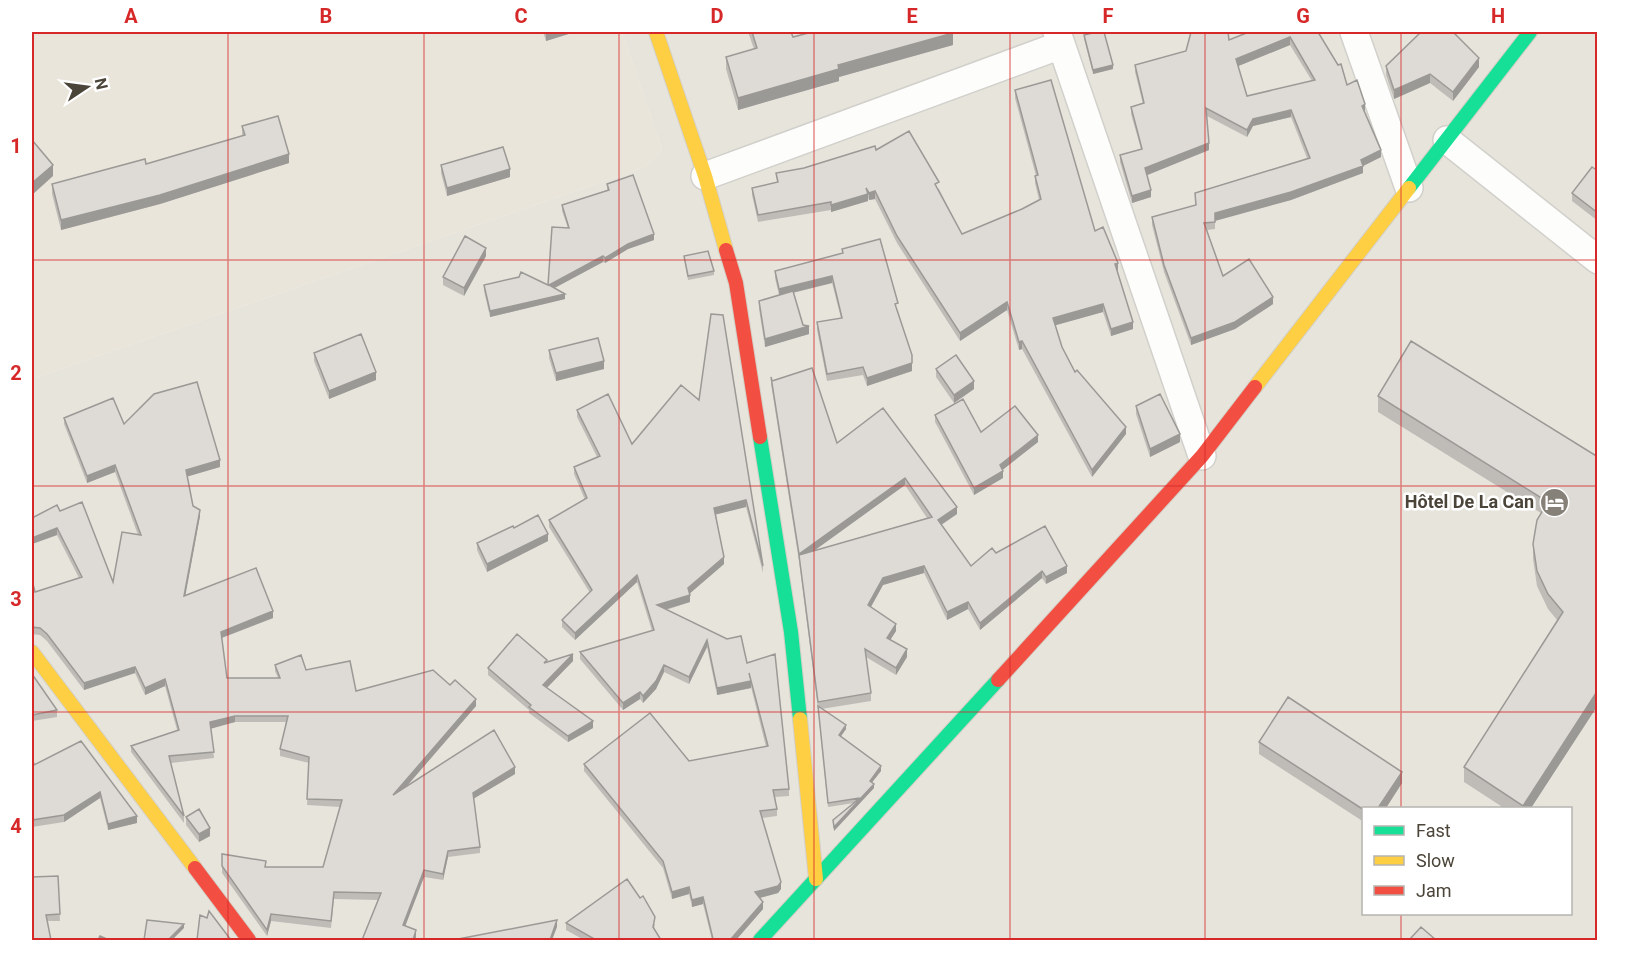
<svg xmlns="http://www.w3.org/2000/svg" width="1629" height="972" font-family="Roboto,sans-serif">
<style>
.residential{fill:#e7e4dc;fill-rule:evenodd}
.education{fill:#eae5da}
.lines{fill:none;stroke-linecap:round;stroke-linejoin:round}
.street-casing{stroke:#d2d0cb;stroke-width:30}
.fast-casing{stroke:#d3cfc5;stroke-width:16}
.slow-casing{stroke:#d3cfc5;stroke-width:16}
.jam-casing{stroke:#d3cfc5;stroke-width:16}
.street{stroke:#fdfdfc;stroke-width:27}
.fast{stroke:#16e098;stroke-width:14}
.slow{stroke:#ffcf43;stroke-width:14}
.jam{stroke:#f24e42;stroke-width:14}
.wall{fill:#bfbcb8;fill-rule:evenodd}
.shaded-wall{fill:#9b9996}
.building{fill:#dedbd6;stroke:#9b9996;stroke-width:1.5;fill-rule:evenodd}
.grid{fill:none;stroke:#d62828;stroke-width:1.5;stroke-opacity:0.55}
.labels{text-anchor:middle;stroke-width:5;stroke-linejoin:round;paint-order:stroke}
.poi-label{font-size:18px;font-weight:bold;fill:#4b4439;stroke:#fff;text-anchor:end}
.neatline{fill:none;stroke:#d62828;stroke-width:2}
.grid-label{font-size:20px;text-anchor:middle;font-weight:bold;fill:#d62828}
</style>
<rect width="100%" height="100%" fill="#f4f2ee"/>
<!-- residential -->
<path class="residential" d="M622,32H1597V940H32V379L645,167L662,150ZM1364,808H1570V914H1364Z"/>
<!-- education -->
<path class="education" d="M32,32H622L662,150L645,167L32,379Z"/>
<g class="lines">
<defs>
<path id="street" d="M1057,32L1202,456
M1354,32L1409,188
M1447,140L1598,260
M705,176L1061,45"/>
<path id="fast" d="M1409,188L1530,32
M760,437L791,632L800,719
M760,940L998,680"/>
<path id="slow" d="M656,32L705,176L726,250
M1255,387L1409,188
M32,652L195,868
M800,719L816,879"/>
<path id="jam" d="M726,250L736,283L760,437
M998,680L1202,456L1255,387
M195,868L249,940"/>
</defs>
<!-- street casing -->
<use href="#street" class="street-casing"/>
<!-- fast casing -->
<use href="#fast" class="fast-casing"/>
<!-- slow casing -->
<use href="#slow" class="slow-casing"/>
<!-- jam casing -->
<use href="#jam" class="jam-casing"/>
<!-- street -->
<use href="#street" class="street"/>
<!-- fast -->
<use href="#fast" class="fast"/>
<!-- slow -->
<use href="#slow" class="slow"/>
<!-- jam -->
<use href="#jam" class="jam"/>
</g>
<!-- wall -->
<path class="wall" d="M543,32H575L546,41Z
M748,32H791L793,37L953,45L839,77V81L738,110L726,69V57L754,49Z
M1318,32L1347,85L1365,111L1364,112L1381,157L1363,166V173L1291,200L1215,220V229L1207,230L1223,276L1273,304L1235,329L1191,345L1164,272L1152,225V217L1196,205L1195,193L1307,158L1291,117L1253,126L1247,137L1207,116L1209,150L1147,175L1151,197L1132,203L1120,162V155L1141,149L1131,114V107L1143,104L1135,72V65L1229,40ZM1290,45L1312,81L1247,96L1238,66Z
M1084,35L1113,69L1093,74L1084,39Z
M1386,66L1479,67L1453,101L1430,83L1394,99L1386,75Z
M1015,90L1118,270L1117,271L1133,329L1111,336L1103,312L1055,325L1062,347L1075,372L1126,434L1092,477L1022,349L1019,350L1007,310L960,341L897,243L875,199L869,200L868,198V201L831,212V210L758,222L752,195V188L777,182L776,173L804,168L876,150L939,189L962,234L1022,209L1039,200L1035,183V176H1036L1015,98Z
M242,126L289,163L160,204L61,230L52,194V184L146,164L242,136Z
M441,165L510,177L447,196L441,173Z
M1598,171V221L1572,201V193Z
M607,184L654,240L628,249L605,263L603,262L554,288L565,299L490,317L484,291V285H548L568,228L562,211V205L607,190Z
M842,249L898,311L912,371L867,386L863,375L827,381L817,330V322L841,318L832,283L793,293L803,325L809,334L765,347L759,309V301L779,295L775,278V271L842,253Z
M486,256L464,296L443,285V277Z
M684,256L714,271V275L688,280Z
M711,314L763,566V573L746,507L716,514L724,564L689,594L690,602L666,610L747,663L789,789V796L775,797L777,809V816L762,818L781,889L778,893L760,898L763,909L736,940H712L703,904L692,907L689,894L672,899L663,868L584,771V764L689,761L766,747L751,687V688L717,695L707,647L689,684L664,672L656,689L643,703L640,699L623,710L580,659V652L652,631L637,582L575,640L562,627V620L590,593L549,527V520L585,500L574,474V467L597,457L577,417V410L632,444L699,400Z
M549,350L604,369L556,381L549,358Z
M314,353L376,380L329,399L314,361Z
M936,369L974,389L954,403L936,377Z
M771,377L772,381L837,443L883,408L957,514L941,525L971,566L996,553L1067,573L1046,584L1042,578L980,630L968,609L947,620L924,573L883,585L871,607L896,631L890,640L907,657L896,675L866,657L871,693V701L821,709L846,729L841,736L881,771L872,782L874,788L834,831L833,820L854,803L828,807L818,709L799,561L771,384ZM905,485L927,518L813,551Z
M1378,396L1598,457V705L1531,808H1504L1464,782V767L1557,620L1548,609L1537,586L1533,559V544L1541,513L1378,412Z
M1136,406L1180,442L1150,457L1136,414Z
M935,415L981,432L1038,442L1002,470L1003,478L974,495L935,422Z
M64,418L124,424L220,467L187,476L193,506L200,516L185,596L273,618L222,638L227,678H278L275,671V665L306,670L356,691L476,706L406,787L515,774L473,799L480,847V853L448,857L443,880L424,877L405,926L416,937L415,940H362L378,900L334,899L331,928L271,921L267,936L222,873V854L266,867H323L340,807L307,805L309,763L280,756V749L286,722H235L211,728L214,758L171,763L184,816V823L131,752V746L177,730L165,686L145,695L135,673L84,690L47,641L40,635L32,634V580L35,592L79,578L57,535L32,544V518L60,511L113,582L138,535L115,472L87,483L64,424Z
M514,528L548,541L487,572L477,550V543Z
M573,661L546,688L593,728L568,742L529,713V710L488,675V668L547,662Z
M32,674L57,710V717L32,721Z
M81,741L137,823L108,830L100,798L64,822L32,827V756L34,765Z
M1259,742L1402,783L1386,808H1364V822L1259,754Z
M186,817L210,836L199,842L186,825Z
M58,876L60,921H47L32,877Z
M566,923L655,924L654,929L661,940H584L566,930Z"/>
<!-- shaded-wall -->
<path class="shaded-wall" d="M546,32H575L546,41Z
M953,33V45L839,77V81L738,110V98L838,65Z
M1290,37V45L1236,67V59Z
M1479,58V67L1453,101V92Z
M1113,65V69L1093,74V70Z
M1430,74V83L1394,99V90Z
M1365,104V111L1362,113V106Z
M1291,110V117L1253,126L1247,137V130L1253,119Z
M1209,143V150L1145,176V168Z
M1381,150V157L1363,166V173L1291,200L1215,221V213L1361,160Z
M289,154V163L160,204L61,230V220Z
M53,165V176L32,195V183Z
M510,169V177L447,196V188Z
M1151,190V197L1132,203V196Z
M875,191V199L869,200V193Z
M868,194V201L831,212V205Z
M654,234V240L628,249L605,263V258L628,244Z
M486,248V256L464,296V288Z
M603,256V262L549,291V285Z
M1118,263V270L1115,272V264Z
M832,276V283L779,296V289Z
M565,294V299L490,317V311Z
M1273,297V304L1235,329L1191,345V338Z
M1007,302V310L960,341V333Z
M1103,304V312L1053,326V318Z
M1133,322V329L1111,336V329Z
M809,326V334L765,347V339Z
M1022,341V349L1019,350V342Z
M604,361V369L556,381V373Z
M912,363V371L867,386V378Z
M376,372V380L329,399V391Z
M974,381V389L954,403V395Z
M1126,427V434L1092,477V470Z
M1180,434V442L1150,457V449Z
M1038,435V442L1000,472V465Z
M220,460V467L186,477V470Z
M115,465V472L87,483V476Z
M1003,471V478L974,495V488Z
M905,478V485L800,561L799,555V561V554Z
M746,500V507L714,515V508Z
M957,507V514L938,527V520Z
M200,510V516L184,603V596Z
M57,528V535L32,544V538Z
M548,534V541L487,572V564Z
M724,557V564L688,595V588Z
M924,566V573L883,585L868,612V605L883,578Z
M1067,566V573L1046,584V577Z
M1042,571V578L980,630V623Z
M637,575V582L575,640V633Z
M690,595V602L657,612V605Z
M968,602V609L947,620V612Z
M273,611V618L221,638V632Z
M896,624V631L887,645V638Z
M707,640V647L689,684V677Z
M907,649V657L896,675V668Z
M573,654V661L543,692V685Z
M664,665V672L656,689L643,703V696Z
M135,667V673L84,690V683Z
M165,679V686L145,695V688Z
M751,681V688L717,695V688Z
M1598,690V705L1531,808H1523V806Z
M640,692V699L623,710V703Z
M476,699V706L393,802V795Z
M235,716V722L210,729V722Z
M593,721V728L568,742V736Z
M846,725V729L839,739V735Z
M881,766V771L870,785V781Z
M515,767V774L473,799V793Z
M1402,772V783L1386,808H1378Z
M874,784V788L834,831V827Z
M100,792V798L64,822V815Z
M137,816V823L108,830V824Z
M210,828V836L199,842V834Z
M448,851V857L443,880V874Z
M424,870V877L403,932V925Z
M781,882V889L778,893L755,899V892Z
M689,887V894L672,899V892Z
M703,897V904L692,907V900Z
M763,902V909L736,940H730Z
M271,914V921L267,936V930Z
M557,920V927L552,940H550Z
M184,924V928L172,940H168Z
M416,930V937L415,940H413Z"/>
<!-- building -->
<path class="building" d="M752,32H791L793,37L812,32H953V33L838,65L839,69L738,98L726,57L757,48Z
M1097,32H1104L1113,65L1093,70L1084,35Z
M1191,32H1228L1229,40L1249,32H1318L1338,65L1341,64L1347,85L1357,80L1365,104L1362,106L1381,150L1361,160L1363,166L1291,192L1215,213V222L1204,223L1223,276L1249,259L1273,297L1235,322L1191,338L1164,265L1152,217L1196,205L1195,193L1310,158L1291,110L1253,119L1247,130L1206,108L1209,143L1145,168L1151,190L1132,196L1120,155L1142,149L1131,107L1144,103L1135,65L1186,51ZM1290,37L1315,80L1247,96L1236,59Z
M1421,32H1453L1479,58L1453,92L1430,74L1394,90L1386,66Z
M1051,80L1095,231L1103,227L1118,263L1115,264L1133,322L1111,329L1103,304L1053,318L1062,347L1075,372L1077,370L1126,427L1092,470L1022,341L1019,342L1007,302L960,333L897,236L875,191L869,193L866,188L868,194L831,205V202L758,215L752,188L778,182L776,173L804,168L875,146L876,150L909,131L939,182L935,184L962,234L1022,209L1041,199L1035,176L1038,175L1015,90Z
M278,116L289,154L160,195L61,220L52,184L145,159L146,164L245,135L242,126Z
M32,140L53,165L32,183Z
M503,147L510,169L447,188L441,165Z
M1592,167L1598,171V213L1572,193Z
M633,175L654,234L628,244L605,258L603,256L549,285L565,294L490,311L484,285L519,277L521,272L548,285L552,227L569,228L562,205L609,190L607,184Z
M465,236L486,248L464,288L443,277Z
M880,239L898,303L895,304L912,355V363L867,378L863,367L827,374L817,322L842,318L832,276L779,289L775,271L843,253L842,249Z
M708,251L714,271L688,276L684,256Z
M793,291L803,325L809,326L765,339L759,301Z
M711,314L723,315L763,566L746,500L714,508L724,557L688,588L690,595L657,605L727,639L741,636L747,663L775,654L789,789L773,790L777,809L760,811L781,882L778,886L755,892L763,902L730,940H715L713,939L703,897L692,900L689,887L672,892L663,861L584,764L650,713L689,761L768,746L749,673L751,681L717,688L707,640L689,677L664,665L656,681L643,696L640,692L623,703L580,652L654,630L637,575L575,633L562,620L592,590L549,520L587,498L574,467L600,456L577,410L608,394L632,444L681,385L699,400Z
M361,334L376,372L329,391L314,353Z
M598,338L604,361L556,373L549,350Z
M1411,341L1598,457V690L1523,806L1464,767L1563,612L1548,594L1537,571L1533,544L1537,520L1548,502L1378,396Z
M956,355L974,381L954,395L936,369Z
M812,368L837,443L883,408L957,507L938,520L971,566L992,548L996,553L1045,526L1067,566L1046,577L1042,571L980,623L968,602L947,612L924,566L883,578L868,605L896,624L887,638L907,649L896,668L865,649L871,693L818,702L799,555L932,517L905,478L799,554L771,377L772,381Z
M197,382L220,460L186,470L193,506L200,510L184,596L256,568L273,611L221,632L227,678H280L275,665L301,655L306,670L350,661L356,691L433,670L450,685L455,680L476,699L393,795L494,730L515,767L473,793L480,847L448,851L443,874L424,870L403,925L416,930L413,940H362L381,893L334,892L331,921L271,914L267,930L222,866V854L266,861L265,867H323L342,800L307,799L309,757L280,749L288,716H235L210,722L214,752L169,756L184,816L131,746L179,730L165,679L145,688L135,667L84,683L47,634L40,628L32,627V580L35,592L82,577L57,528L32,538V518L57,505L60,511L82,502L113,582L122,532L141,535L115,465L87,476L64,418L113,398L124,424L154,394Z
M1160,394L1180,434L1150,449L1136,406Z
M963,399L981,432L1015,406L1038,435L1000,465L1003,471L974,488L935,415Z
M538,515L548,534L487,564L477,543L513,526L514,528Z
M517,634L547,660L544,663L573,654L543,685L593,721L568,736L529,707L531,705L488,668Z
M32,674L57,710L32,715Z
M1288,697L1402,772L1378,808H1364V810L1259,742Z
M818,706L846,725L839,735L881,766L870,781L874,784L834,827L833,820L860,798L828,803Z
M81,741L137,816L108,824L100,792L64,815L32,820V756L34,765Z
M199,809L210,828L199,834L186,817Z
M32,870V877L58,876L60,914L46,915L51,940H32Z
M627,879L640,898L643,896L655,917L653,927L661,940H596L566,923Z
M209,911L231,940H197L200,915L207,918Z
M147,920L184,924L168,940H144Z
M557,920L550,940H453Z
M1421,927L1436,940H1409Z
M100,936L109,940H98Z"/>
<!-- grid -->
<path class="grid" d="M228,32V940M424,32V940M619,32V940M814,32V940M1010,32V940M1205,32V940M1401,32V808M32,260H1598M32,486H1598M32,712H1598M1401,914V940"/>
<!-- icons -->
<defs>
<symbol id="hotel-disc" viewBox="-11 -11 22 22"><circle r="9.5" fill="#868178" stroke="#fff"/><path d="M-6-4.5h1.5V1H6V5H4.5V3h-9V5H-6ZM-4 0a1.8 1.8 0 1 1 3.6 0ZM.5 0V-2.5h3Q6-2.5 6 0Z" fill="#fff"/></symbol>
</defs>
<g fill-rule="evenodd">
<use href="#hotel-disc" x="1538" y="486" width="33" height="33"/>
</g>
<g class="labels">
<!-- poi labels -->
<g class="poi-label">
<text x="1534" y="508">Hôtel De La Can</text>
</g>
</g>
<!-- border -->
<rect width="1629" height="972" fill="none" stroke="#ffffff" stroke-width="66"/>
<!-- legend -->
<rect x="1362" y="807" width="210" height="108" fill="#ffffff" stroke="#b7b4b0" stroke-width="1.5"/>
<rect x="1374" y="826" width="30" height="9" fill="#16e098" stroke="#b7b4b0" stroke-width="1.5"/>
<text x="1416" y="837" font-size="18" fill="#4b4439">Fast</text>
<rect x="1374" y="856" width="30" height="9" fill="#ffcf43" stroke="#b7b4b0" stroke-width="1.5"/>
<text x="1416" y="867" font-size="18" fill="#4b4439">Slow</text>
<rect x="1374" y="886" width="30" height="9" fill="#f24e42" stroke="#b7b4b0" stroke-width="1.5"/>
<text x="1416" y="897" font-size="18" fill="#4b4439">Jam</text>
<!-- north arrow -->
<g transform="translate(87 87) rotate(77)" stroke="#ffffff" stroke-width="4.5" paint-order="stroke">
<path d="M0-4.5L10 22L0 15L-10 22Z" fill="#4b4439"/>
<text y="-9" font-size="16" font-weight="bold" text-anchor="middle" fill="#4b4439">N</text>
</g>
<rect x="33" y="33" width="1563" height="906" class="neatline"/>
<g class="grid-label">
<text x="131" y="23">A</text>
<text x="326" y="23">B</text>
<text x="521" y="23">C</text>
<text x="717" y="23">D</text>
<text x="912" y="23">E</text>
<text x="1108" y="23">F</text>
<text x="1303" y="23">G</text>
<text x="1498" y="23">H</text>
<text x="16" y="153">1</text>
<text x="16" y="380">2</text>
<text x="16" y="606">3</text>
<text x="16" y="833">4</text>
</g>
</svg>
